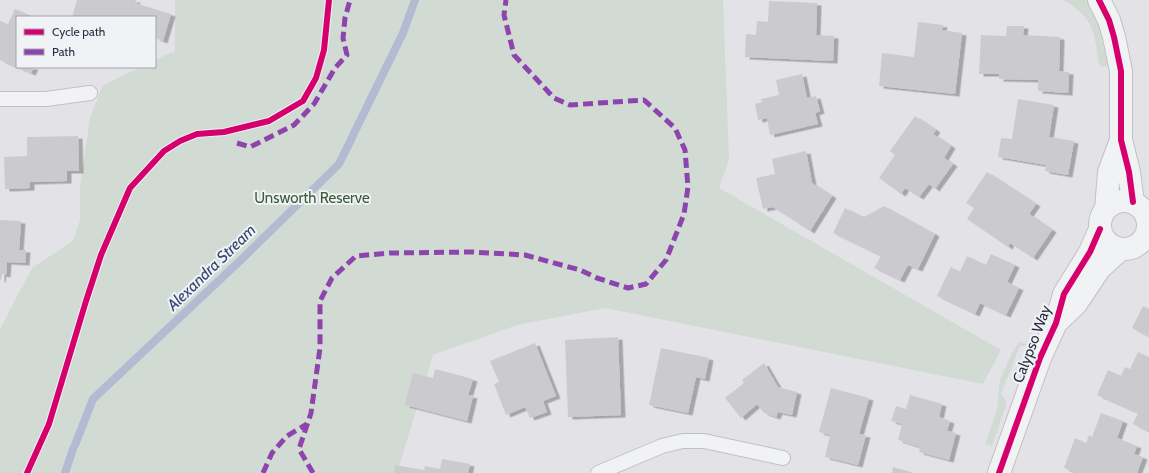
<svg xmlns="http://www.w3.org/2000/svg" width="1149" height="473" font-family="Cabin,sans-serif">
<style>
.green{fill:#d1dad3}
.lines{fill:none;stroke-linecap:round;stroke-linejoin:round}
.stream{stroke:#b2bbd1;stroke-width:8}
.building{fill:#cbcbcf;filter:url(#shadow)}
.lane-casing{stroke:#c1c1c5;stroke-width:16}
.street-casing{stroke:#c1c1c5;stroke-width:24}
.lane{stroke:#f1f2f4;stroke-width:14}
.street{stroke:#f1f2f4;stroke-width:22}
.quiet{stroke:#8e44ad;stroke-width:5;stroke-dasharray:10 5;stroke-linecap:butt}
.cycleway-casing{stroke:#f0f2f6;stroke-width:8}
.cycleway{stroke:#d6006c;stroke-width:6}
.labels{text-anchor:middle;stroke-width:4;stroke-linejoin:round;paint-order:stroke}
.park-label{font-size:15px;fill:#385b38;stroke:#f0f2f6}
.street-label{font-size:15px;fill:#2a2e40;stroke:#f0f2f6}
.water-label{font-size:16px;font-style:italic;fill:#354672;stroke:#f0f2f6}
</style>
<defs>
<filter id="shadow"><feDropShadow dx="4.5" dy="2.5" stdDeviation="0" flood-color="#0004"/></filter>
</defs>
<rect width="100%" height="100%" fill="#e3e3e7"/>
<!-- green -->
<path class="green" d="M175,0H723L729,160L719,188L1001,350L983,384L605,308L517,325L433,355L397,473H0V329L32,268L73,241L80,220V186L90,118L103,85L141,67H155V60L175,51Z
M1063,0H1086L1097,22L1108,65L1102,67L1099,64C1094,31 1094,18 1063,0Z
M1019,342L1030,345L1020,346L1001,394L1006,400V405L992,446L985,444L997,410L1000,380L1012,353Z"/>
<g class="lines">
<!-- stream -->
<path class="stream" d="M75,445L93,399L245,256L339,164L403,33L415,0
M65,473L73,449"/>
</g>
<!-- building -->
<path class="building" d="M77,0H136L135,3L171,14L163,41L155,38V17H72Z
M769,1L817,3L816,35L834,36L833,61L745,57L746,34L756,35L757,21L768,22Z
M15,9L34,17H17V67H34L31,73L0,60V21L8,24Z
M918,22L943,25L942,30L962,33L955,94L879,86L882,53L914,57Z
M1007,26H1024L1023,35L1060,37L1059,71L1069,72L1068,93L1038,91V80L999,79V74H979L981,35L1006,36Z
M802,74L807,98L816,96L820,111L815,113L818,124L770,135L767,118L758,120L755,104L762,102L761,99L779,95L776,80Z
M1018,99L1054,105L1049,137L1074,141L1068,175L1045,171L1046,165L998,157L1001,138L1012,139Z
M915,116L936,130L933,134L951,146L944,158L953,164L935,189L929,184L919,197L905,188L901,194L879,178L895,155L890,151Z
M78,136L79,171H67V181L30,182V188L5,189L4,157L27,156V137Z
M806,151L812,183L832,196L810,231L773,207L763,209L756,178L775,174L772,159Z
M987,172L1036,204L1029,214L1052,230L1033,258L1010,243L1008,247L967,219L974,208L966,203Z
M884,206L935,234L918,269L908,265L900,280L874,268L881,256L833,233L845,208L864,217Z
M0,220L21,221L19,250H26L25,263L7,262L6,275L2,274L1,280H0Z
M991,254L1015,265L1007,282L1019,288L1006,315L980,303L975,314L937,296L951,267L960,272L967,256L986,265Z
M1143,306L1149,309V337L1132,328Z
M618,337L621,415L568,417L565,340Z
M535,343L556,396L543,401L547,412L530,418L525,407L506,415L494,384L499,382L490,361Z
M661,348L709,358L705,379L696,377L688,413L649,405Z
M1138,352L1149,357V428L1148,431L1133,424L1138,413L1097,395L1108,370L1121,376L1125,367L1130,369Z
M764,363L778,387L797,392L792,415L778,412L776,417L764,413L757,404L741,418L725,398L744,383L742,380Z
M435,369L473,379L468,395L473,396L467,421L405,405L413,373L433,378Z
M831,388L869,398L859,434L866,435L858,465L825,457L830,435L819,432Z
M910,395L942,404L939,417L950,421L947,431L956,433L949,460L919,452L920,447L898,440L902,424L891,421L896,406L906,409Z
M1101,413L1123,421L1117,438L1137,446L1134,454L1143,457L1137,473H1078L1064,468L1075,438L1086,443L1089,435L1092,437Z
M442,459L470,464L468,473H394L395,465L424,470L425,466L440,469Z
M893,467L914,473H892Z"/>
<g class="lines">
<defs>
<path id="lane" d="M0,99H46L90,93
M598,473L662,446L683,441H704L783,458"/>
<path id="street" d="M1099,0L1109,20L1114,37L1121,71V140L1129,172L1133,202
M1100 225a24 24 0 1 1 48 0a24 24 0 1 1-48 0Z
M1106,209L1109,172L1121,140
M1057,322L1076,304L1100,268L1121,249
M999,473L1040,358L1056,323L1064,294L1090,252L1100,229"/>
</defs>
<!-- lane casing -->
<use href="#lane" class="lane-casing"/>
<!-- street casing -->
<use href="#street" class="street-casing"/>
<!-- lane -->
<use href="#lane" class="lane"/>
<!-- street -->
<use href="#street" class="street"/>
<!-- quiet -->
<path class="quiet" d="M237,143L250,147L294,125L314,104L335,68L347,55L343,38L345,18L350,0
M263,473L272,453L287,436L307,424
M313,473L299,449L311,413L320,348V301L332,278L356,256L390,253L472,252L525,255L580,270L597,278L628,288L646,284L666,260L684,214L688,187L685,150L675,128L644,100L570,105L554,98L514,55L504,15L506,0"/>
<defs>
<path id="cycleway" d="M1099,0L1109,20L1114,37L1121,71V140L1129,172L1133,202
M27,473L49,424L86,301L101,255L130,188L164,151L180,141L197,134L224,132L269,121L303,101L316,78L324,50L329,0
M999,473L1040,358L1056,323L1064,294L1090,252L1100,229"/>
</defs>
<!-- cycleway casing -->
<use href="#cycleway" class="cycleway-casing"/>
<!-- cycleway -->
<use href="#cycleway" class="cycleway"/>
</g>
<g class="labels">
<!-- park labels -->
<g class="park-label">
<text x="312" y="203">Unsworth Reserve</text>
</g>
<!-- street labels -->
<g class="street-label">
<text transform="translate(1032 344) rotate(-69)" y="5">Calypso Way</text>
</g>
<!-- water labels -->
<g class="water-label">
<text transform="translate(211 267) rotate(-44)" y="6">Alexandra Stream</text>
</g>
</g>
<!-- legend -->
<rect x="16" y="16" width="140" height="52" fill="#f0f2f6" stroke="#a1a4ad"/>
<rect x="24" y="29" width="20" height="6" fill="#d6006c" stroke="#a1a4ad"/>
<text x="52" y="36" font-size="12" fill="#2a2e40">Cycle path</text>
<rect x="24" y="49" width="20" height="6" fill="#8e44ad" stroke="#a1a4ad"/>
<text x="52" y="56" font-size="12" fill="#2a2e40">Path</text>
</svg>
